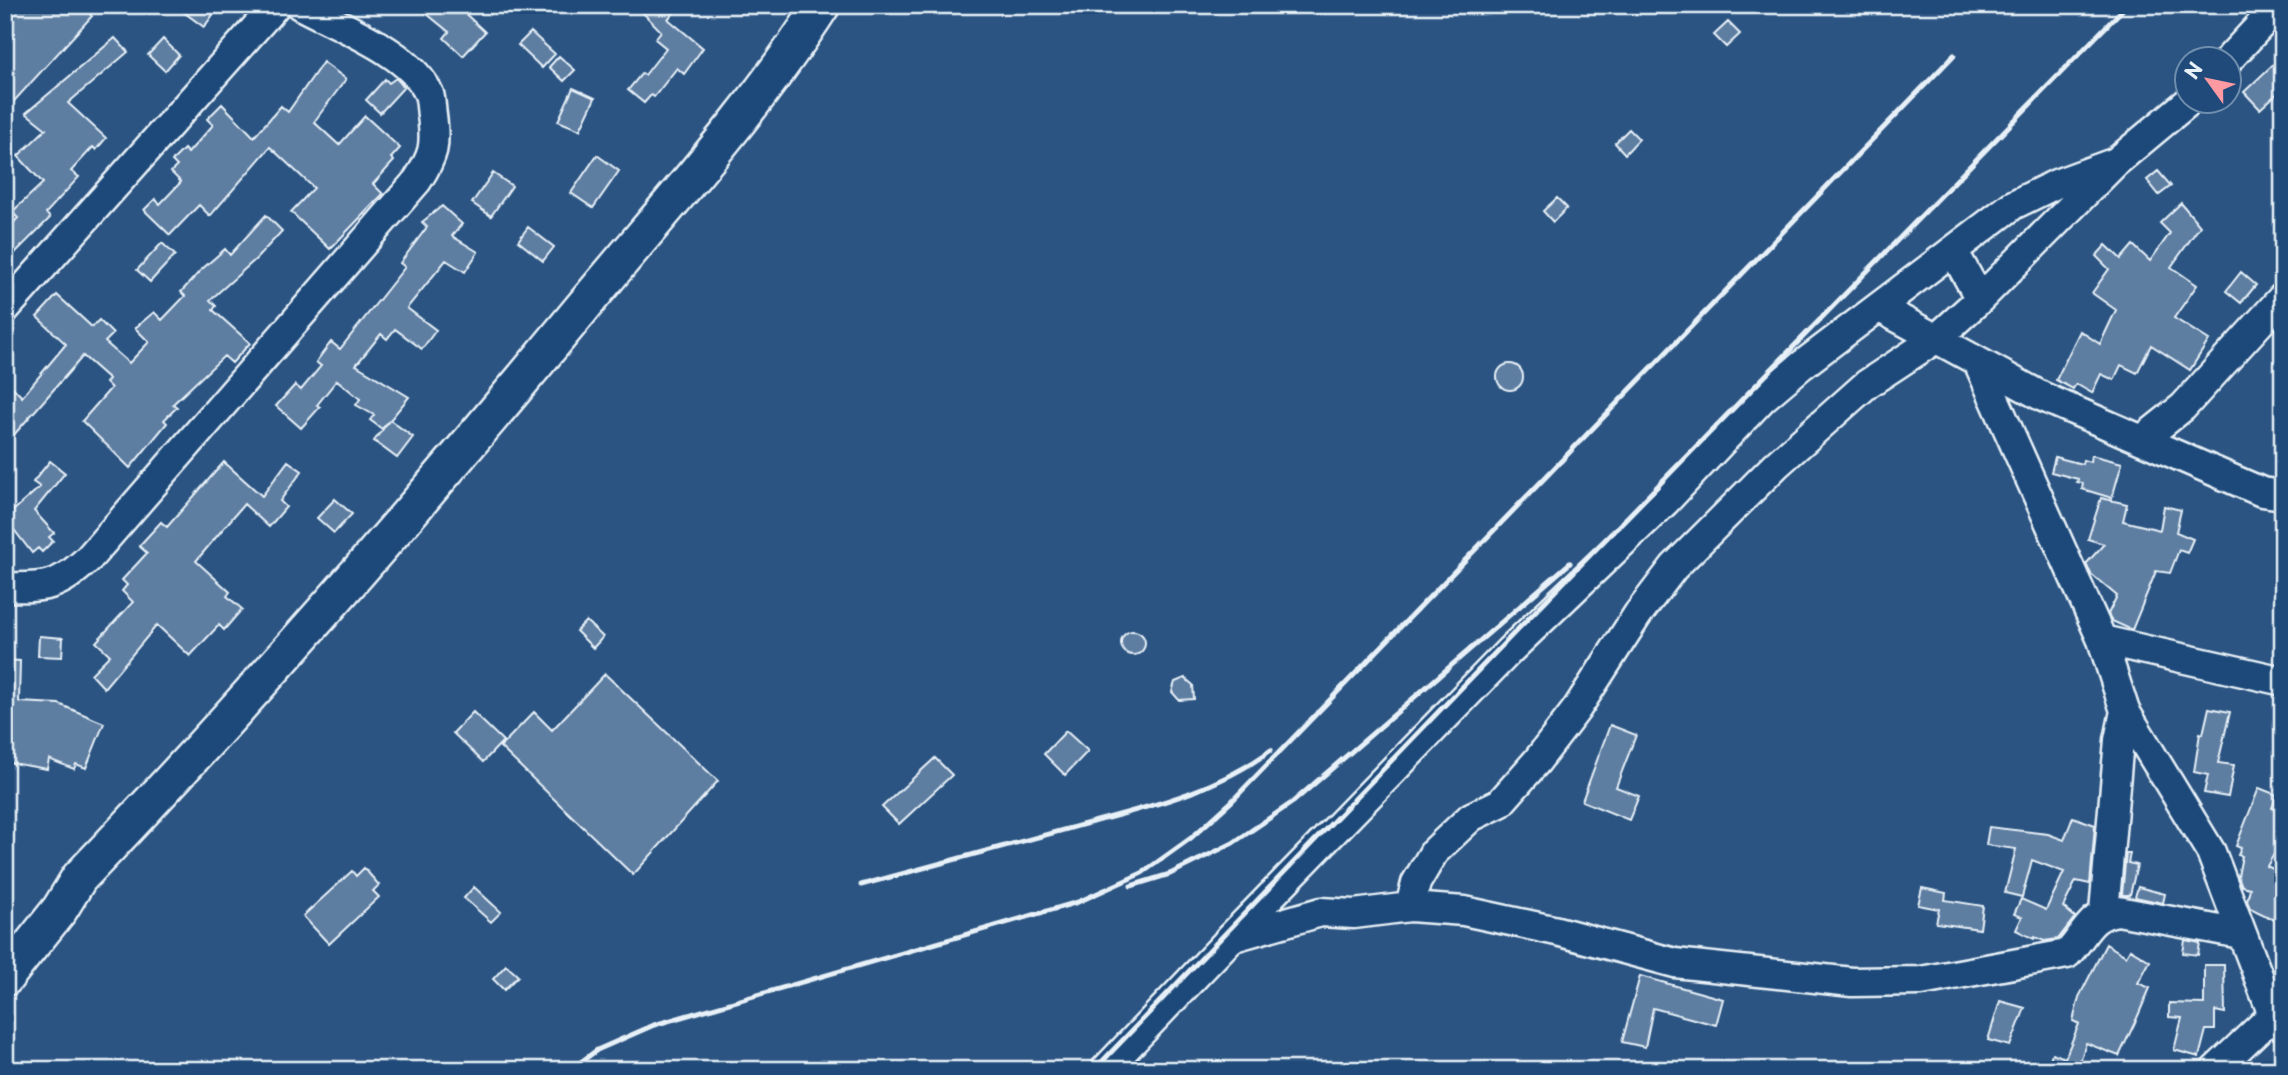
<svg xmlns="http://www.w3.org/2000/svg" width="2288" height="1075" font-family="'Playpen Sans',sans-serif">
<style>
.building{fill:#5d7da1;stroke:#e8f1f8;stroke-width:2}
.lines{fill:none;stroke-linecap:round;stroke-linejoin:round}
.minor-casing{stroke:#e8f1f8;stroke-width:33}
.major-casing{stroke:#e8f1f8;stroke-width:40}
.minor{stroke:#1f4a7a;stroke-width:28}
.major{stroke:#1f4a7a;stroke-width:35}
.rail{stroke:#e8f1f8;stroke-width:5}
</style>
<rect width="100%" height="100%" fill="#2b5482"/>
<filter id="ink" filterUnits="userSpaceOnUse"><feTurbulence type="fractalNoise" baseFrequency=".0143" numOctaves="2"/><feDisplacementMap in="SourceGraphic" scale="14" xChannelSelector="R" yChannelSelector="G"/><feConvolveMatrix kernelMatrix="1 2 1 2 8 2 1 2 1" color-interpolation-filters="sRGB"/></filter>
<g filter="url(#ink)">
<!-- building -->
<path class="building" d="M5,5H81L92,16L5,111Z
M174,5H220L204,27Z
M416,5H456L485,32L463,56L444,38L449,32Z
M642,5H681L668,19L703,48L684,74L677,68L654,97L651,95L644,103L628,90L642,73L645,75L666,48L655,39L661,31L639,9Z
M1728,22L1740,34L1726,47L1714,35Z
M531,32L555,54L542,68L518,45Z
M115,38L128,52L68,103L106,138L96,150L93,147L71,171L79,177L46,213L50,218L5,263V232L18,218L12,212L43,183L18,156L46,129L26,113Z
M163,39L179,55L165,71L148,55Z
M2283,55V88L2260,109L2244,92Z
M559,56L575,70L564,81L549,67Z
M323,62L346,79L314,122L339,145L365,116L400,148L391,158L394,161L373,184L383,194L330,249L291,212L314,188L270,147L210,216L199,205L170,235L144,210L155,199L160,204L181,182L171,172L177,166L172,161L184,149L188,153L213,125L207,119L222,104L254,137L281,106L288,112Z
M396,78L404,87L380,113L366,100L385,79L389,83Z
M573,88L595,98L580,130L558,121Z
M1629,129L1639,139L1625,154L1615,143Z
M597,155L619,171L593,208L571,193Z
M2158,171L2171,186L2159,195L2147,180Z
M493,173L512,186L491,216L472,203Z
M1557,198L1567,208L1553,222L1543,211Z
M2181,203L2200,226L2171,267L2197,285L2174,318L2209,340L2190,370L2151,345L2137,373L2121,365L2114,380L2101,374L2092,393L2076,384L2073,389L2056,380L2080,331L2100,344L2116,310L2092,293L2109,269L2096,256L2106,245L2121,259L2133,245L2150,261L2170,233L2160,223Z
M442,206L462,224L452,236L478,252L465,272L446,260L407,308L436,330L422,349L395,329L387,339L381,334L356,365L409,397L390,420L413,437L397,458L374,441L389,421L382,429L370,420L374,415L356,405L360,399L337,380L317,405L320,407L301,428L276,406L295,385L301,390L321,366L316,362L331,342L340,349L405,267L400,263L427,227L422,222Z
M266,215L282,231L256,259L210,300L216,306L213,310L250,343L232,363L224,356L173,404L177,407L164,420L167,423L130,468L82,421L111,388L106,383L109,379L83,356L5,445V379L22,397L66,344L37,317L57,295L92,327L99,320L113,334L105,342L129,363L149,342L135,328L154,312L162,320L185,296L181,292L201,270L225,249L230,255Z
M528,227L554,247L543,261L518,241Z
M162,243L175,255L150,282L137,270Z
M2241,272L2256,285L2241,303L2226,291Z
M1497 377a13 13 0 1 1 26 0a13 13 0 1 1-26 0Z
M2091,455L2122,463L2112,498L2082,489L2083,483L2077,482L2078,479L2051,472L2055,457L2082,464L2083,460L2090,462Z
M50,461L65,473L34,511L54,533L49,537L53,541L42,552L38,548L32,553L5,518L40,487L33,482Z
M288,461L302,471L280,501L286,507L269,527L244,504L196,561L230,592L227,596L242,609L224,630L219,625L190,656L157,625L104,688L91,674L110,655L96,642L133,602L122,591L127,585L122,580L147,553L139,546L161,522L167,527L224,462L262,496Z
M2101,498L2127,504L2123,521L2160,530L2164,506L2181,510L2176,532L2193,539L2187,553L2179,550L2170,573L2156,571L2132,630L2112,621L2108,614L2117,596L2091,574L2086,564L2104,544L2088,539Z
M335,499L352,514L334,533L317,518Z
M586,621L603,637L593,648L576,631Z
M1121 643a12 12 0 1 1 24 0a12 12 0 1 1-24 0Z
M39,636L63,638L62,657L38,656Z
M5,660L20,661L19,702L59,704L104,723L86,768L76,764L74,769L49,759L47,769L6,762Z
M605,674L718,781L633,875L500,747L534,712L552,730Z
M1185,678L1193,685L1194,699L1179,700L1172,692L1175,682Z
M2209,708L2230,712L2218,763L2234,765L2228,797L2204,793L2208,775L2194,772L2200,733L2203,734Z
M473,712L503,741L483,762L453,733Z
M1610,725L1636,735L1616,787L1639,796L1629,820L1582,801Z
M1066,731L1088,751L1065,775L1044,754Z
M935,758L952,775L899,824L882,807Z
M2259,788L2277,795L2272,808L2283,812V839L2267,866L2283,874V924L2250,908L2247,901L2250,888L2242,886L2238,876L2242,856L2238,855L2241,848L2236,846Z
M2073,817L2095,825L2090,884L2076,881L2063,907L2075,917L2058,939L2044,941L2035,937L2034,939L2016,930L2022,917L2014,914L2021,899L2046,910L2064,872L2032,860L2022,897L2005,893L2016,849L1986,845L1989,827L2048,834L2064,840Z
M2126,853H2130L2128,863L2137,865L2130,895H2122Z
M364,868L379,885L373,891L379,897L329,944L303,916L352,871L356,876Z
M474,887L501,912L491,922L464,898Z
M2138,887L2165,894L2163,903L2135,897Z
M1922,888L1946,893L1945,900L1983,906L1980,929L1936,923L1939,909L1918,905Z
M2185,940L2200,943L2198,955L2183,953Z
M2106,944L2126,956L2130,949L2150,961L2138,983L2150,988L2137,1018L2119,1056L2086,1043L2080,1062L2093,1067V1070H2047L2052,1053L2065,1058L2079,1024L2073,1021L2079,997Z
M506,965L518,976L504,990L493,979Z
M2204,965H2224L2225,1013L2215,1011V1030H2206L2199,1057L2174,1050L2182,1018L2169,1017V1003L2204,1004Z
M1640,976L1723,999L1716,1025L1653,1008L1645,1047L1622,1042Z
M2000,1001L2025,1008L2010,1046L1988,1040Z"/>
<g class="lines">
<defs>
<path id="minor" d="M2228,60L2279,5
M1954,252L1980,299
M1880,308L2043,397L2262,492L2283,495
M5,309L276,5
M1978,362L2102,640L2125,711L2211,852L2273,1015L2283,1027
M2143,439L2183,407L2283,297
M5,587C46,588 59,587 89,558L417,181C434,155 436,146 432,115C431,109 431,100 429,94C411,52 338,26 300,5
M2102,640L2283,681
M1410,907L1416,883L1434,852L1471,817L1500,803L1537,761L1576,710L1638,614L1674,567L1776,465L1867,384L1937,338L1980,299L2116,162L2188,102
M2104,912L2119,740L2125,711
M1234,937L1321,912L1354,914L1410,907L1464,911L1557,931L1675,963L1852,982L1921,981L2067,954C2085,936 2089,914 2118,911L2241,934
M1228,940L1510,650L1666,501L1763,398L1802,365L2013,205L2056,184L2116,162
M1105,1070L1231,938
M2215,1070L2273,1015"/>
<path id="major" d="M5,978L60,909L79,878C255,695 421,503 582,308C664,209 752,114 822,5"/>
</defs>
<!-- minor casing -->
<use href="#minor" class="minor-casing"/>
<!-- major casing -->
<use href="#major" class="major-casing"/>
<!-- minor -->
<use href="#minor" class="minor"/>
<!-- major -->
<use href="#major" class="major"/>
<!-- rail -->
<path class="rail" d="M861,885C930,866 999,847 1067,829C1136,810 1213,794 1271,750
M1131,886L1170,874L1233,843L1293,802L1570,563
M570,1070L597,1050L654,1025L1078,902L1142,873L1191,838L1231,802L1954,55
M1094,1070L1517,630L2127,5"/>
</g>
</g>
<!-- margin -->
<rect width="2288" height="1075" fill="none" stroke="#1f4a7a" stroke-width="28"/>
<rect x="14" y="14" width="2260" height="1047" fill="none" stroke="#e8f1f8" stroke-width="2.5" filter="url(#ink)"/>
<!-- north arrow -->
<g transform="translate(2208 80) rotate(303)"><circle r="33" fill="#1f4a7a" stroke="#6f8dac" stroke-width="2"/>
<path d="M0-5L12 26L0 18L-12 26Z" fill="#ff9aa2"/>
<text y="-10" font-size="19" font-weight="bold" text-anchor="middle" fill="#e8f1f8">N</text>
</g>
</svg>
